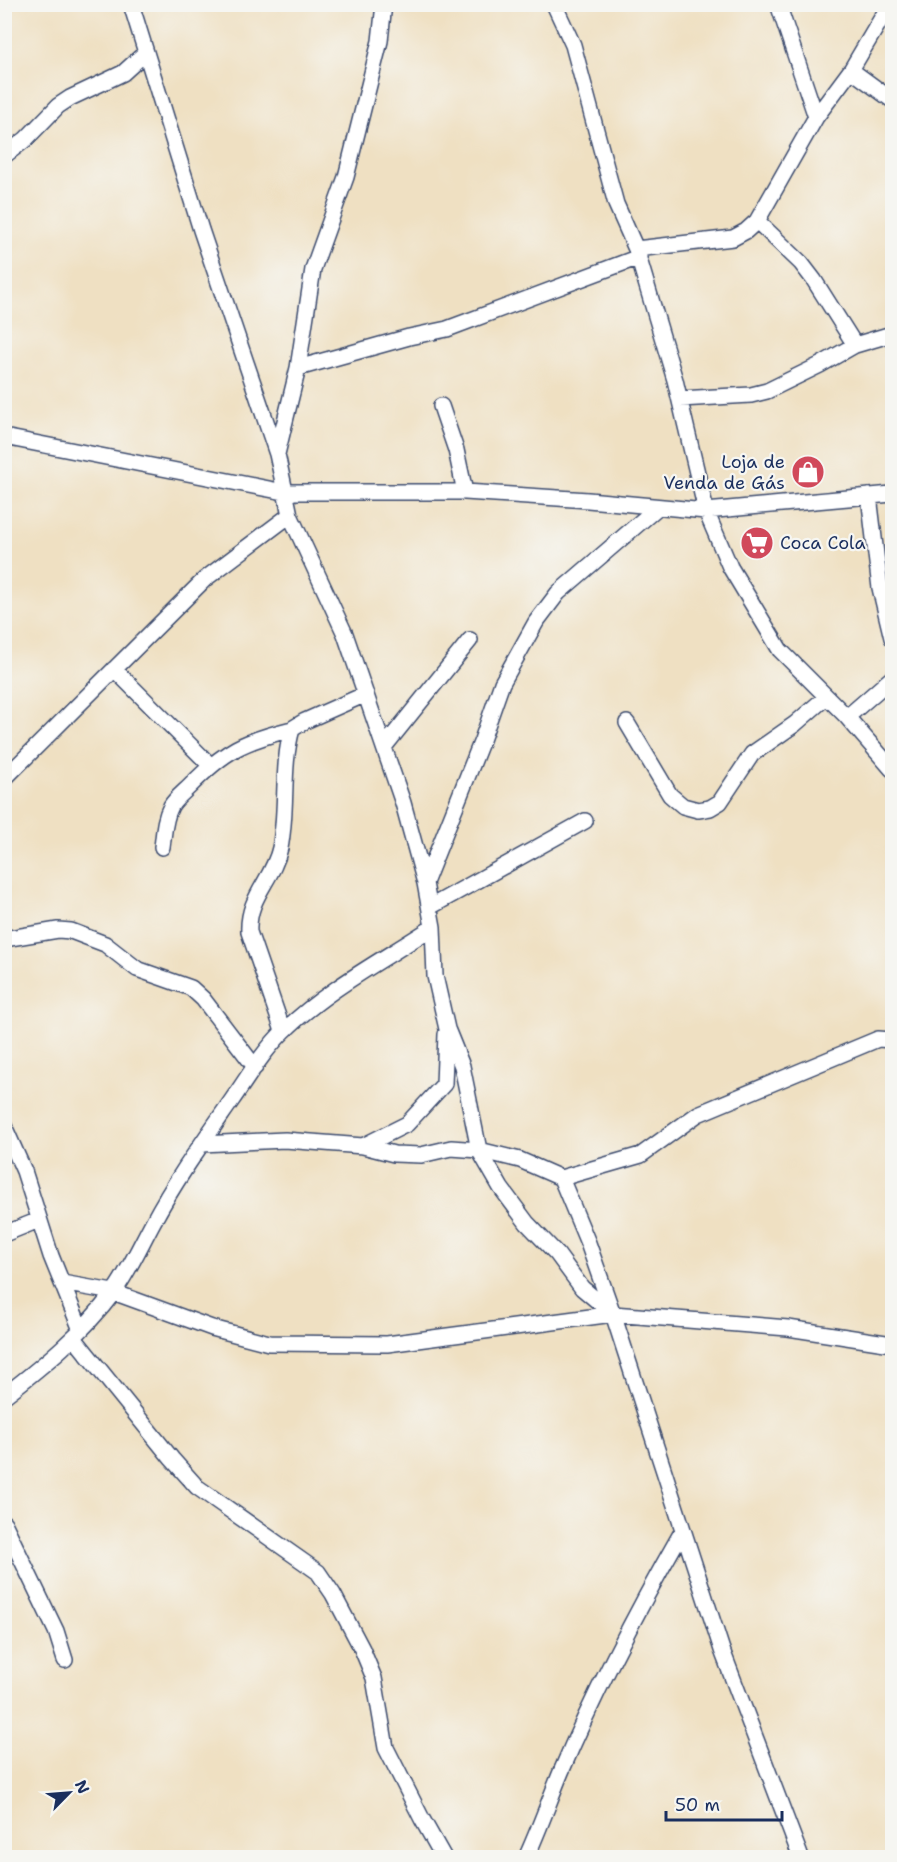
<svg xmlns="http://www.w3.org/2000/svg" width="897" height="1862" font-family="'Shantell Sans',sans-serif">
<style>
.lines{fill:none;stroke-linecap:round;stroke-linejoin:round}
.minor-casing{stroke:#3b4a6d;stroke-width:18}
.minor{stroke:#fff;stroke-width:15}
.labels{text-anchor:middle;stroke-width:4.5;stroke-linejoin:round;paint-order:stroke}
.poi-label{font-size:18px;fill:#1b2f5e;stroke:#f6f6f2;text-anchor:end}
</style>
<rect width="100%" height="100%" fill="#f6f6f2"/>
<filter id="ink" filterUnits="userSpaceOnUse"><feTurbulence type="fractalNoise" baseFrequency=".0167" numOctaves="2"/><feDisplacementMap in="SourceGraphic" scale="12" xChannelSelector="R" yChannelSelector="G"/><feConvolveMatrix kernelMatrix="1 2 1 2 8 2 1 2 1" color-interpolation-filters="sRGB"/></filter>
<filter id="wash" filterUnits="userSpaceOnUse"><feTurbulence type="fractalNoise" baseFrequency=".008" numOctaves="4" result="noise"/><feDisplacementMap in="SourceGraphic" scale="24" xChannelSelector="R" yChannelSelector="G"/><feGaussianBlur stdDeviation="1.35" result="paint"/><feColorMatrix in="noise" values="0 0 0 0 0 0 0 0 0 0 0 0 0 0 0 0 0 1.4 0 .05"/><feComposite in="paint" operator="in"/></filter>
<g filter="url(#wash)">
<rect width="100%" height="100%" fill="#efe0c2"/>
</g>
<g filter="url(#ink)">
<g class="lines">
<defs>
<path id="minor" d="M131,4L201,230L277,454L290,515L345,634L403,803L425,883L433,927L435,976L447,1029L462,1066L479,1150L501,1188L527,1223L557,1254L582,1288L613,1314
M554,4L573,45L616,204L636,249L675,380L706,511L730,567L780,650L847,717L892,769
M778,4L816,117
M851,70L892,100
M4,156L26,139L58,106L70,98L123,73L145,53
M757,221L801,263L814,280L855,345
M636,249L733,238L746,231L757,221L816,117L851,70L890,4
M298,368L409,337L447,329L639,257
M680,399L751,395L767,391L820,365L855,345L892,334
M441,406L456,450L465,492
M4,437L284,492H465L588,500L706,511L892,494
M277,454L298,368L313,269L346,177L380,41L384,4
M869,496L880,588L892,638
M114,669L210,765
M847,717L892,678
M627,723L670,795L683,806L698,810L710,808L720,802L752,754L795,724L826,697
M384,747L470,640
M4,779L205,579L290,515
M162,847C164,833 164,819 171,806C175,799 184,792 190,786C225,750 244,741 292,729
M425,883L482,740L502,683L536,622L558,593L658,507
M430,907L585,821
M4,939L58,930L71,931L105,944L137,969L191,988L203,999L255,1067
M283,1031L249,932C247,897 273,880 280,848C288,808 281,768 292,729L305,721L366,694
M4,1126L24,1171L51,1256L81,1330
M202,1144L285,1140L363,1146L394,1154L421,1155L451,1148L479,1150L520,1160L561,1178L641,1155L698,1114L878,1039L892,1040
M363,1146L407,1124L444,1084L446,1034
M561,1178L588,1243L613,1314L722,1650L801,1858
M4,1234L39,1220
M62,1283L113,1292L212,1328L269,1343L387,1344L613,1314L788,1328L892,1344
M74,1338L172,1459L197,1487L318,1572L333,1594L362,1649L374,1678L386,1748L422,1819L444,1858
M4,1396C44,1365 83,1333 113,1293C129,1271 140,1246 153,1222C176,1179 205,1139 232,1100C248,1077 264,1050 284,1031C327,989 383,960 433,927
M4,1523L56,1631L65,1660
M526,1858C539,1830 549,1801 561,1772C596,1689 638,1609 683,1530"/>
</defs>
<!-- minor casing -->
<use href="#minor" class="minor-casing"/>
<!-- minor -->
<use href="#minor" class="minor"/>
</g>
</g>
<!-- icons -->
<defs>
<symbol id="shop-disc" viewBox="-11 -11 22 22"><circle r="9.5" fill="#d1495b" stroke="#f6f6f2"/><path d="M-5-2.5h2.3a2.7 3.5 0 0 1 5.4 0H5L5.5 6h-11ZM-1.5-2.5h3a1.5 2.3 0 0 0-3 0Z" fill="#fff"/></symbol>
<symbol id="supermarket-disc" viewBox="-11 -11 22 22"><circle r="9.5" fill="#d1495b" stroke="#f6f6f2"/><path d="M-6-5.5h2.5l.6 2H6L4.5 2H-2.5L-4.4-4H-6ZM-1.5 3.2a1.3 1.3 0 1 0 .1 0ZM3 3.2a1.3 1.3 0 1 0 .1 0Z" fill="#fff"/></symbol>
</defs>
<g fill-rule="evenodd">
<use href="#shop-disc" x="789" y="453" width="38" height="38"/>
<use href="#supermarket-disc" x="738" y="524" width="38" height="38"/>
</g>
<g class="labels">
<!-- poi labels -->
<g class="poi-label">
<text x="785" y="468">Loja de<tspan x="785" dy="21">Venda de Gás</tspan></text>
<text x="780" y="549" text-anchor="start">Coca Cola</text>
</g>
</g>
<!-- margin -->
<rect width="897" height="1862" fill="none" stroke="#f6f6f2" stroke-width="24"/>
<!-- north arrow -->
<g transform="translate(69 1793) rotate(65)" stroke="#f6f6f2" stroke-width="4.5" paint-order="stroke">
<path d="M0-4.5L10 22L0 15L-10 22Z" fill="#1b2f5e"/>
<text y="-9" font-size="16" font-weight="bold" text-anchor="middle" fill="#1b2f5e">N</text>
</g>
<!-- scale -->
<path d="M666 1811v9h116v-9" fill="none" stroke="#1b2f5e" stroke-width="3"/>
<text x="675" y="1811" font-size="18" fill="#1b2f5e" stroke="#f6f6f2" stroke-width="4.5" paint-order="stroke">50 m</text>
</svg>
